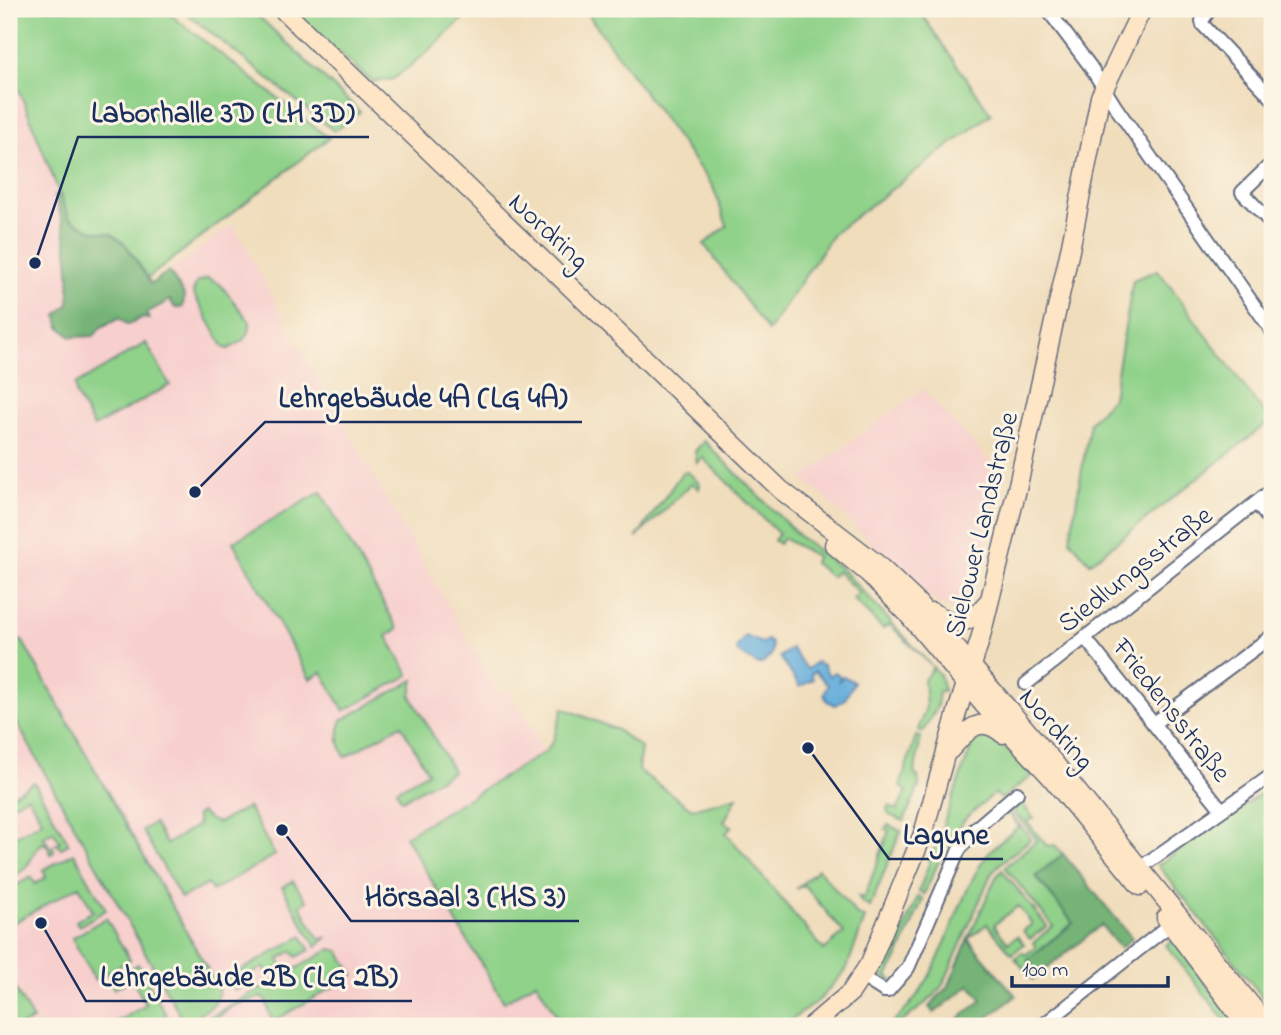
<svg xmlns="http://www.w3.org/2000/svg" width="1281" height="1035" font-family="'Indie Flower',sans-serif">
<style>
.built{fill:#f7d0cd}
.green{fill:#90d28a;stroke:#568074;stroke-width:2}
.forest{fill:#74b476;stroke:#48726a;stroke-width:2}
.water{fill:#62acda;stroke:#3e6e9c;stroke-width:2}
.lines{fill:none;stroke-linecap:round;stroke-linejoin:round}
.street-casing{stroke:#666c7f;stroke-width:16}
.secondary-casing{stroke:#666c7f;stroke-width:21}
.street{stroke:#fff;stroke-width:12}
.secondary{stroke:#fde5c5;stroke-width:18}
.labels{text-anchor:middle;stroke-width:6;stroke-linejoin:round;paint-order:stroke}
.street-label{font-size:28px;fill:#1b2f5e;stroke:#fcf5e5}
.leader{fill:none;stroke:#1b2f5e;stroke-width:2.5}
.callout-dot{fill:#1b2f5e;stroke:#fcf5e5;stroke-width:2.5}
.callout-label{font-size:30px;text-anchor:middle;font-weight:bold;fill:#1b2f5e;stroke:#fcf5e5;stroke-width:6;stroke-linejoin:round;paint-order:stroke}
</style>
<rect width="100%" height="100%" fill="#fcf5e5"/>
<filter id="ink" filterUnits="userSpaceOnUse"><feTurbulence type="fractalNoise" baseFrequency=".0143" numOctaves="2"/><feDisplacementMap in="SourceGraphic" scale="14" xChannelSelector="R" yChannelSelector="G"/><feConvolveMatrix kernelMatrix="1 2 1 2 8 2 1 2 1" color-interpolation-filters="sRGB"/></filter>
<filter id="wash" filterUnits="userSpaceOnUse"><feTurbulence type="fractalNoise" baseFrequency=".00686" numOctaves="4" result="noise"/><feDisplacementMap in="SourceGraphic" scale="28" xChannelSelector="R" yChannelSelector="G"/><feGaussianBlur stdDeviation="1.57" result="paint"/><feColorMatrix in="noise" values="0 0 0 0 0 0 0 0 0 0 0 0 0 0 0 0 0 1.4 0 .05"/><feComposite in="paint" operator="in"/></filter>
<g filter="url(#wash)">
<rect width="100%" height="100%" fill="#f0ddbc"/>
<!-- built -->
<path class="built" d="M9,64L69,217L127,246L151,284L233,224L295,339L499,693L508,688L545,752L405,836L505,1002L536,982L563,1026H9Z
M923,389L990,462L1005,474L971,598L958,608L946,607L930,598L803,477Z"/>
<!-- green -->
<path class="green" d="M9,9H163L329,138L148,278L127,246L112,235L90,230L69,218L9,64Z
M181,9H251L360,112L334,131Z
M290,9H453L462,20L424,55L393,79L372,82Z
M584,9H918L991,114L834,233L768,331L704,244L727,226L713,187Z
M1158,270L1270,421L1090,563L1070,540L1090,422L1113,397L1133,280Z
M207,278L220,284L250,322C251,338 240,343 228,349L224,348L193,293L196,283Z
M146,343L170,385L94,427L76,395L75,385Z
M704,441L800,537L844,571L940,675L944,691H939L937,707L923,732L918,730L926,707L924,680L933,667L889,624L883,629L853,599L859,593L837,571L831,577L814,563L816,556L783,538L779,544L774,540L779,534L703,458L697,463L695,451Z
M688,472L700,484L699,489L692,483L636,538L682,473Z
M321,492L398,629L387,636L409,675L344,711L322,672L310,679L233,542Z
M9,637H14L23,642L218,988C223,1007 197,1014 184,1022L9,709Z
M414,680L411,696L453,771L402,800L396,790L428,772L401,725L345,757C338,743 336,735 342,720Z
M563,708L617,730L641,748L638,770L692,809L737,797L724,822L732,826L726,833L824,950L844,933L804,885L796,889L818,869L857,915L865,918L846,970L819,1000L783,1026H563L536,982L504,1002L405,836L545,752L553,741Z
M916,736L921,737L914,775L918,776L919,786L904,821L889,815L887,809L889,806L897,810L907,791L900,786Z
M981,738H993L999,742L1033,775L1001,799L995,793L966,818L947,843L924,894L919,891L972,745Z
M34,782L69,844L61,848L56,844L60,842L53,831L44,837L50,848L53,846L54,852L51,854L47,845L43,843C28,854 36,864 15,875L11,868L9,869V840L42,821L28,796L12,805L9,797Z
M1272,786V1009L1158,865Z
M1018,798L1034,819L1026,821L1047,846L1055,845L1063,854L1036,877L1073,923L1027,960L1039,975L1033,980L1015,958L1022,952L1025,955L1036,947L1033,943L1053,926L1005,867L1037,840L1009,806Z
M248,807L275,855L212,891L208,884L181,898L142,830L154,823L166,844L198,825L196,815L201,812L208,819L218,823Z
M1006,809L1031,839L1001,863L991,874L944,983L934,996L897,1026H888C944,981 946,921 981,864L991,850L1019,826L1008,812L1000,819L997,816Z
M888,825L901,831L870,907L862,903L858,896L864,898L889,831L885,829Z
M74,853L106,910L79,926L76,921L93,911L79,886L13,923L9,915V889L31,877L35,884L46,877L43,870Z
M1002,870L1047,926L1030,939L1023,931L1032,924L1018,906L994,925L1008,943L1017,936L1024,944L1012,954L987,924L968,939L996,877Z
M293,881L307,901L300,905L319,939L326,938L316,947L282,887Z
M918,896L923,899L898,957L887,976L892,980L888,981L877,973L897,945Z
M106,918L130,960L95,980L72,938Z
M302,936L310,950L297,957L292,951L279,959L282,966L268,974L264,967L250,975L253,982L235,990L224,980Z
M1173,940L1238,1026H1229L1166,945Z
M331,949L339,951L354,975L272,1022L266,1000L261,997L232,1006L208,1026H194Z
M138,964L170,1022L172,1026H109L146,1005L132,979L114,989L109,980Z
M9,978L33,1020L20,1026H9Z"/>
<!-- forest -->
<path class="forest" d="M60,195L69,218L90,230L112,234L127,246L151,284L169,271L184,295L183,307L175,308L170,300L146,313L149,319L141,318L128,325L119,318L101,327L94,336L71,337L60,327L57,315L69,304C71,266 67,232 55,196Z
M1063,854L1132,938L1120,948L1101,925L1039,975L1027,960L1073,923L1036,876Z
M968,939L1016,996L977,1026H955L957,1020L982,1000L970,985L934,1013L929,1007L949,985Z"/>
<!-- water -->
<path class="water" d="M745,636L762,643L767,640L772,644V654L762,664H757L737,652V647Z
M791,648L806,668H809L816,662L823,665L829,676L834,672L838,674L840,677L838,682L843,676L854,682L845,699L836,705L827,701L824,694L828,685L815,671L811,674L813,679L800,687L780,657Z"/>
</g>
<g filter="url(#ink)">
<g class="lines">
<defs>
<path id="street" d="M1047,9L1090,66L1115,106L1272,331
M1210,9L1202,21L1203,25L1272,98
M1272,163L1242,192L1272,224
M1256,503L1272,523
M1085,638L1222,810
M1026,684L1272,490
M1153,724L1272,636
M1141,867L1272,775
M862,977L884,991H888L908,968L959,850L976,828L1017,793
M1042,1026L1171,924"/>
<path id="secondary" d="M282,9L781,490L877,564L916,601L1051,759L1268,1026
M834,545L868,573L907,613L984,705L1051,777L1140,886
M932,612C958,628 968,625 988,602
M950,750C967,731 979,713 1003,734
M1166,918L1247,1026
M811,1026L851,992L870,963L923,834L958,709L980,640L1018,485L1070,250L1100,97L1142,9"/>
</defs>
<!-- street casing -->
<use href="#street" class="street-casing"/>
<!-- secondary casing -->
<use href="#secondary" class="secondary-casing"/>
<!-- street -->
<use href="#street" class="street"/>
<!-- secondary -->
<use href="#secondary" class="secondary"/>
</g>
</g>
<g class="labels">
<!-- street labels -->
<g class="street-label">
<text transform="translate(550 230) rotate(43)" y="10">Nordring</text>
<text transform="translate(980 524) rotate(-76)" y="10">Sielower Landstraße</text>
<text transform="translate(1134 568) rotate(-38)" y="10">Siedlungsstraße</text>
<text transform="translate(1173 709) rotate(52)" y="10">Friedensstraße</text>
<text transform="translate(1058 728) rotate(49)" y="10">Nordring</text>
</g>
</g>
<!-- callouts -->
<path class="leader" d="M35 263L78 137H369M195 492L265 422H582M808 748L889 859H1003M282 830L351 921H579M41 923L86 1001H412"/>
<g class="callout-dot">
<circle cx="35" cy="263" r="7"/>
<circle cx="195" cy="492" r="7"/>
<circle cx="808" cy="748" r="7"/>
<circle cx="282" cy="830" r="7"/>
<circle cx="41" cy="923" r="7"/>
</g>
<g class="callout-label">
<text x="223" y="122">Laborhalle 3D (LH 3D)</text>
<text x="423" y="407">Lehrgebäude 4A (LG 4A)</text>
<text x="946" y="844">Lagune</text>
<text x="465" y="906">Hörsaal 3 (HS 3)</text>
<text x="249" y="986">Lehrgebäude 2B (LG 2B)</text>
</g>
<!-- margin -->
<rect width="1281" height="1035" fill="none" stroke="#fcf5e5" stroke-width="35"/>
<!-- scale -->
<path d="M1012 976v10h156v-10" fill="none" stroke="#1b2f5e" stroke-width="3.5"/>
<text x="1022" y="976" font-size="21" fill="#1b2f5e" stroke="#fcf5e5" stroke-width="5" paint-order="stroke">100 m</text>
</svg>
